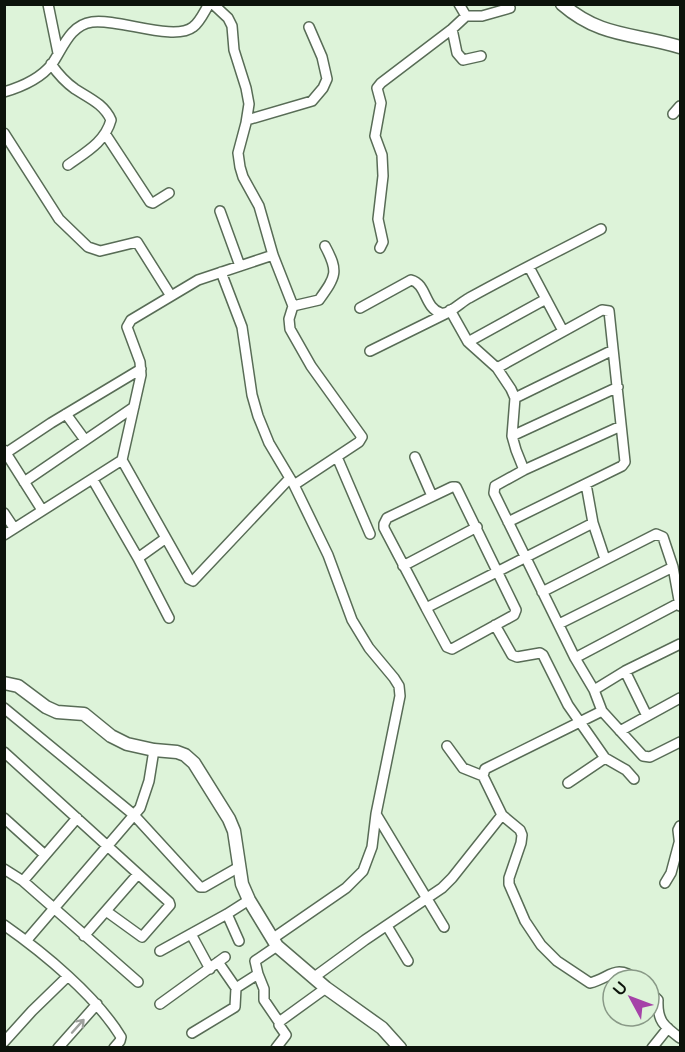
<svg xmlns="http://www.w3.org/2000/svg" width="685" height="1052" font-family="'Varela Round',sans-serif">
<style>
.lines{fill:none;stroke-linecap:round;stroke-linejoin:round}
.minor-casing{stroke:#586c56;stroke-width:12}
.tertiary-casing{stroke:#586c56;stroke-width:15}
.minor{stroke:#fff;stroke-width:9}
.tertiary{stroke:#fff;stroke-width:12}
.oneway{stroke:#9ea19d}
</style>
<rect width="100%" height="100%" fill="#ddf3d9"/>
<g class="lines">
<defs>
<path id="minor" d="M48,4L58,53
M213,4L228,18L232,26L234,50L246,88L249,104L246,123L238,153L240,167L243,177L259,206L273,255L293,306L289,319L290,329L311,366L362,437L359,442L294,485
M459,4L466,16
M452,29L457,53L463,60L481,56
M51,64C58,74 65,82 75,89C89,98 104,104 111,120C105,142 86,152 68,165
M4,92C21,87 41,78 52,64C63,48 70,25 92,22C118,18 174,42 193,27C200,22 204,12 209,4
M673,114L680,106
M247,120L312,101L323,88L327,79L322,57L309,27
M4,133L59,219L88,247L100,251L137,242L171,296
M106,135L150,202L153,203L169,193
M220,211L240,266
M380,248L383,242L378,219L383,176L382,155L375,136L381,103L377,88L381,83L452,29L466,16H482L510,8
M529,267L563,331
M221,272L242,327L252,395L258,416L269,443L294,485L328,555L352,620L369,648L394,678L399,686L400,696L376,814L372,847L363,871L346,888L272,939
M293,306L319,300C336,276 339,272 325,246
M360,308L411,280C427,284 424,308 441,313C449,315 461,302 469,298C512,274 557,252 601,229
M450,310L468,342L497,368L511,389L515,398L512,436L516,450L524,470
M468,342L546,299
M370,351L447,313
M497,368L602,310L609,311L625,462L622,466L508,522
M515,398L613,350
M66,414L85,440
M621,426L524,470L495,486L494,493L575,658L594,690L602,711L643,756L650,757L680,742
M512,436L618,387
M4,450L42,510
M6,453L51,423L141,369
M337,457L370,534
M415,457L432,496
M122,460L189,579L193,581L290,478
M93,480L138,558L169,618
M24,482L134,407
M586,484L593,523L605,559
M4,513L14,528
M4,535L122,460L141,375L140,362L127,327L131,320L198,280L273,255
M138,558L166,538
M403,566L477,527
M673,567L680,606
M542,592L656,534L663,537L673,567L559,624
M426,608L447,647L452,649L514,615L516,610L456,487H452L387,518L384,524V528L426,608L593,523
M495,625L512,655L517,657L540,653L543,655L568,705L605,758L626,770L634,779
M575,658L679,603
M625,671L647,716
M594,690L625,671L680,644
M4,708L134,815L200,887H204L239,867
M620,731L680,698
M447,746L463,768L483,776
M4,752L169,902L170,905L142,937L106,911
M568,783L605,758
M376,814L444,927
M502,815L520,830L522,835L521,843L509,878V884L525,921L541,945L557,961L590,983C610,978 616,963 637,980
M4,818L45,855
M680,847L678,830L680,826
M4,869L23,881L138,982
M23,881L77,818
M665,883L671,873L679,843
M227,914L239,941
M4,925C44,953 96,996 121,1037L120,1041L114,1048
M387,926L408,961
M191,934L210,969
M84,936L138,874
M26,941L140,808L149,781L154,750
M160,951L227,914L249,900
M218,962L236,988
M258,974L264,989V1000L279,1022
M313,978L365,940L442,888L452,878L502,815L483,776L485,769L602,711
M649,991L658,1000C657,1021 664,1026 680,1038
M160,1004L225,957
M192,1033L235,1007L236,988L258,974L255,961L277,946
M4,1042L32,1011L67,977
M58,1048L97,1004
M276,1048L286,1035L279,1025V1022L326,988
M652,1048L668,1028"/>
<path id="tertiary" d="M562,4C601,38 635,33 680,47
M4,683L18,686L46,707L57,712L84,714L111,736L127,744L154,750L177,752L185,755L194,763L229,819L234,831L242,884L249,900L277,946L326,988L382,1028L400,1048"/>
</defs>
<!-- minor casing -->
<use href="#minor" class="minor-casing"/>
<!-- tertiary casing -->
<use href="#tertiary" class="tertiary-casing"/>
<!-- minor -->
<use href="#minor" class="minor"/>
<!-- tertiary -->
<use href="#tertiary" class="tertiary"/>
</g>
<!-- one-way arrows -->
<defs><path id="oneway-shaft" d="M-6 0H5M1.5-3L5.5 0L1.5 3" fill="none" stroke-width="1.6" stroke-linecap="round" stroke-linejoin="round" transform="scale(1.5)"/></defs>
<use class="oneway" href="#oneway-shaft" transform="translate(78 1026) rotate(-48)"/>
<!-- border -->
<rect width="685" height="1052" fill="none" stroke="#0c130b" stroke-width="12"/>
<!-- north arrow -->
<g transform="translate(631 998) rotate(311)"><circle r="28" fill="#ddf3d9" stroke="#899987" stroke-width="1.5"/>
<path d="M0-4.5L10 22L0 15L-10 22Z" fill="#a542a8"/>
<text y="-9" font-size="16" font-weight="bold" text-anchor="middle" fill="#0c130b">U</text>
</g>
</svg>
